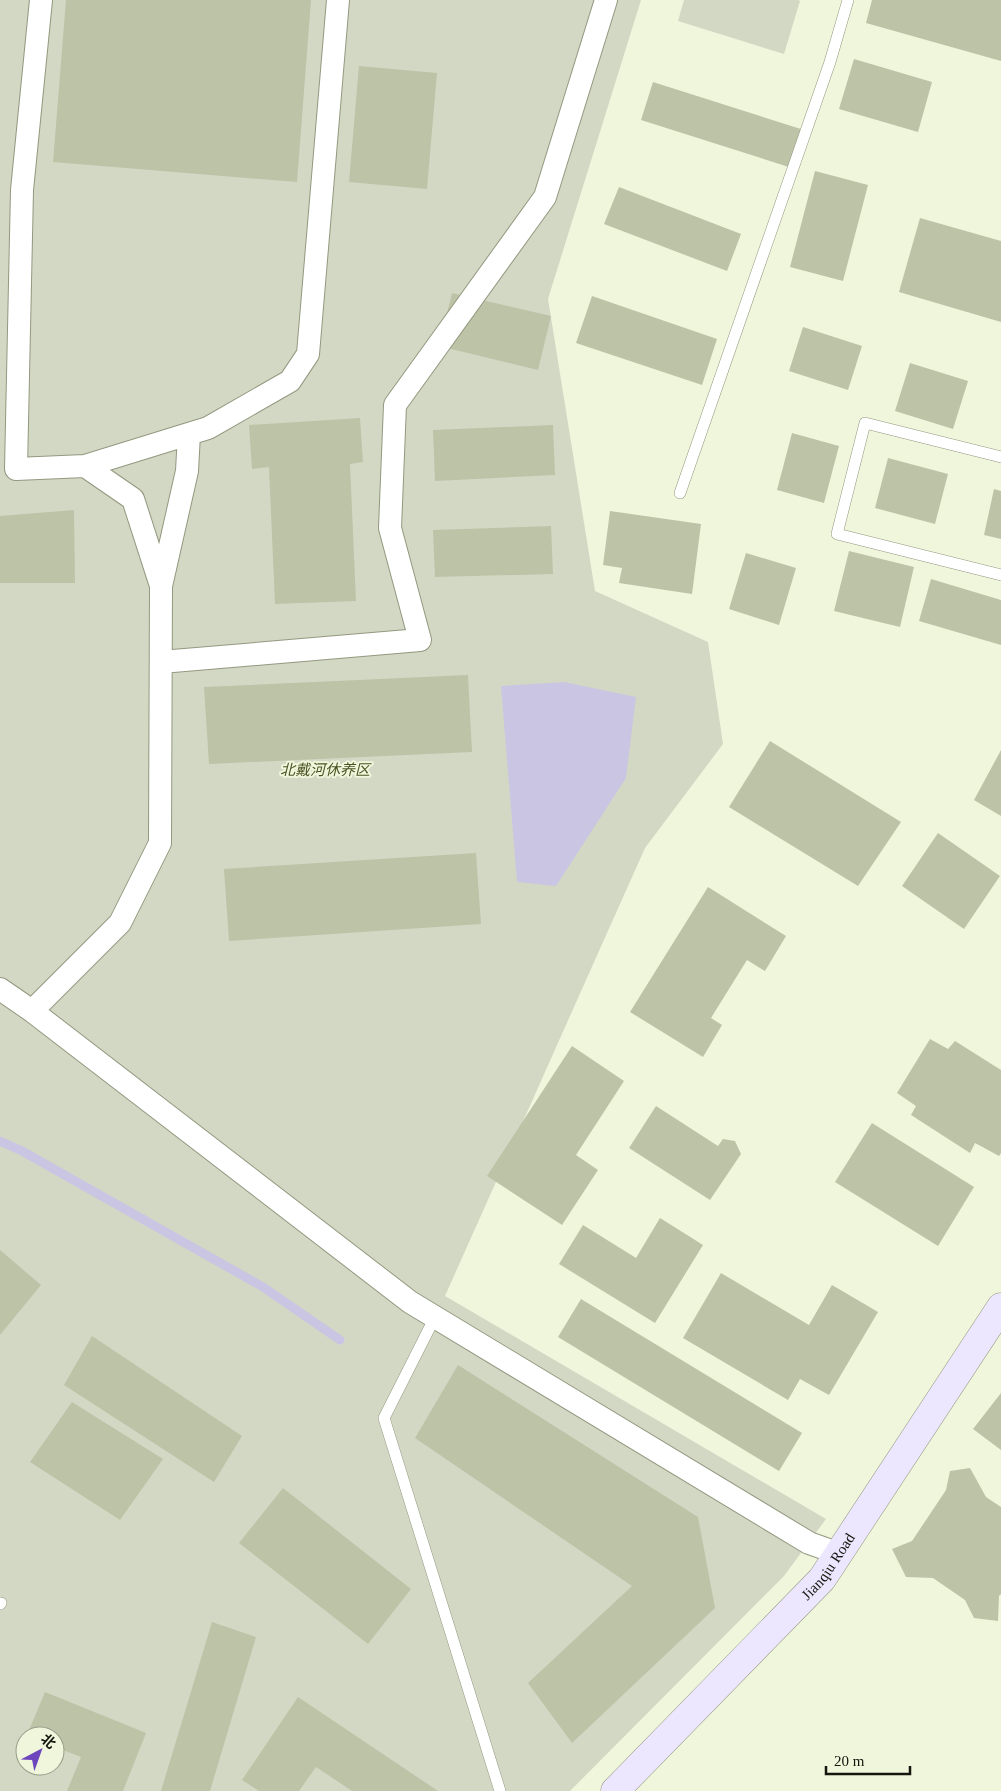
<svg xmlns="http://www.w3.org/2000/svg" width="1001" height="1791" font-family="'Times New Roman','Noto Sans SC',serif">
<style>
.green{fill:#d3d8c5;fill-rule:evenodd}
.water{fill:#cac5e2}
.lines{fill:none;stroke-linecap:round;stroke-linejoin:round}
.stream{stroke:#cac5e2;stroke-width:9}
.building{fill:#bdc3a6}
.lane-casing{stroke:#93987f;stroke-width:12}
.street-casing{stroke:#93987f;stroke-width:24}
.secondary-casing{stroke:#93987f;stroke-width:29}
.lane{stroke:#fff;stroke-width:11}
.street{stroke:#fff;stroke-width:22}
.secondary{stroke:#ece7ff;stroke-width:28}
.labels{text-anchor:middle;stroke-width:4;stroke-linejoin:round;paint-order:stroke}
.park-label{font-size:15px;font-style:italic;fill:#4c5323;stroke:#f0f6dc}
.street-label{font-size:15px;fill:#15160d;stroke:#f0f6dc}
</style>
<rect width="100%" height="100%" fill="#f0f6dc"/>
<!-- green -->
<path class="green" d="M0,0H641L548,299L595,591L708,642L723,744L645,848L445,1296L826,1519L784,1576L570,1791H0ZM25,1736H55V1766H25Z
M684,0H798L800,1L784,54L678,21Z"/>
<!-- water -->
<path class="water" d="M564,682L636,697L626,778L556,886L517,882L501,686Z"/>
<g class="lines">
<!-- stream -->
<path class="stream" d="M0,1141L22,1151L263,1287L340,1340"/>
</g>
<!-- building -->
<path class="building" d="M66,0H311L297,182L53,162Z
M872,0H1001V61L866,23Z
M854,59L932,82L918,132L839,109Z
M359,66L437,73L427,189L349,182Z
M653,82L804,130L792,168L641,120Z
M815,171L868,185L843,281L790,267Z
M619,187L741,234L727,271L604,224Z
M920,218L1001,241V322L899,292Z
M452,293L551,316L538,370L439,346Z
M592,296L717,339L702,385L576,343Z
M803,327L862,346L848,390L789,371Z
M910,363L968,381L953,429L895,411Z
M360,418L363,462L350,464L356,601L275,604L269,467L252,469L249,425Z
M553,425L555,475L435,481L433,430Z
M792,433L839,446L824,503L777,490Z
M888,458L948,474L935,524L875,508Z
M994,489L1001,491V539L984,535Z
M74,510L75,583H0V516Z
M610,511L701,524L692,594L619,583L622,568L603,565Z
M551,526L553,574L435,577L433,530Z
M849,551L914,567L900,627L834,611Z
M746,553L796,568L779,625L729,609Z
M931,579L1001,600V645L919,621Z
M468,675L472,752L209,764L204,687Z
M770,741L901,822L858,886L729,807Z
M1001,750V816L974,800Z
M938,833L1000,876L964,929L902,886Z
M476,853L481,924L229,941L224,869Z
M708,887L786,936L765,971L747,960L711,1018L722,1025L703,1057L630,1012Z
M930,1039L948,1049L955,1041L1001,1070V1153L999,1156L975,1143L970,1153L911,1115L916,1106L897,1093Z
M572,1046L624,1081L576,1155L598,1170L562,1225L487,1176Z
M656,1106L718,1146L723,1139L735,1141L741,1154L710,1200L629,1148Z
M872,1123L974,1187L938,1246L835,1182Z
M660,1218L703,1245L655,1323L559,1264L583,1225L636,1258Z
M0,1250L41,1285L0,1335Z
M721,1273L809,1325L832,1285L878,1312L829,1395L800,1379L788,1400L683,1338Z
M581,1299L802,1433L779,1471L558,1337Z
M92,1336L242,1436L214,1482L64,1385Z
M458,1365L698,1517L715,1608L572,1743L528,1683L632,1586L415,1438Z
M1001,1393V1450L973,1429Z
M72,1402L163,1459L120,1520L30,1462Z
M970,1468L986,1497L1001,1507V1594L999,1596L998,1621L974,1618L965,1600L933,1578L906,1577L892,1549L912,1541L946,1490L950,1471Z
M283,1488L411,1589L368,1644L239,1543Z
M212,1622L256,1637L210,1791H161Z
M45,1692L146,1733L123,1791H67L81,1757L55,1747V1736L27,1735Z
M298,1697L438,1791H352L316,1767L299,1791H259L242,1780Z"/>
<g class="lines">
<defs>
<path id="lane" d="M1001,457L865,423L837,534L1001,575
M680,493L830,62L848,0
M435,1317L384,1418L500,1791
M0,1604L1,1603"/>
<path id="street" d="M41,0L22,190L16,469L85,466L133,499L161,586
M85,466L208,428L290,381L308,354L338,0
M161,662L420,640L390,528L395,405L545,197L606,0
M0,989L32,1011L410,1302L809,1543L840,1554
M32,1011L120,923L160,843L161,586L187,471L189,434"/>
<g id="secondary">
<path id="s1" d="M615,1791L822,1579L1001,1307"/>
</g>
</defs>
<!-- lane casing -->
<use href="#lane" class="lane-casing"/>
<!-- street casing -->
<use href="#street" class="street-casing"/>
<!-- secondary casing -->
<use href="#secondary" class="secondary-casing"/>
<!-- lane -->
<use href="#lane" class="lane"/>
<!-- street -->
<use href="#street" class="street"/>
<!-- secondary -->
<use href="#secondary" class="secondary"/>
</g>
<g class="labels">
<!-- park labels -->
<g class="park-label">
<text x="325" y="775">北戴河休养区</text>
</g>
<!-- street labels -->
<g class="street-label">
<text dy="5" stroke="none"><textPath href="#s1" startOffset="310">Jianqiu Road</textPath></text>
</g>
</g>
<!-- north arrow -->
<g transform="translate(40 1751) rotate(41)"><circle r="24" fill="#f0f6dc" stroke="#989c89"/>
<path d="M0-4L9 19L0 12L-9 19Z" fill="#6d46be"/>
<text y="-8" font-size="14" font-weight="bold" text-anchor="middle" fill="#15160d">北</text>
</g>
<!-- scale -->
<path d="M826 1766v8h84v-8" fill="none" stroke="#15160d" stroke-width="2.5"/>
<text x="834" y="1766" font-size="15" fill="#15160d" stroke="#f0f6dc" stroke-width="4" paint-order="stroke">20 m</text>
</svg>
